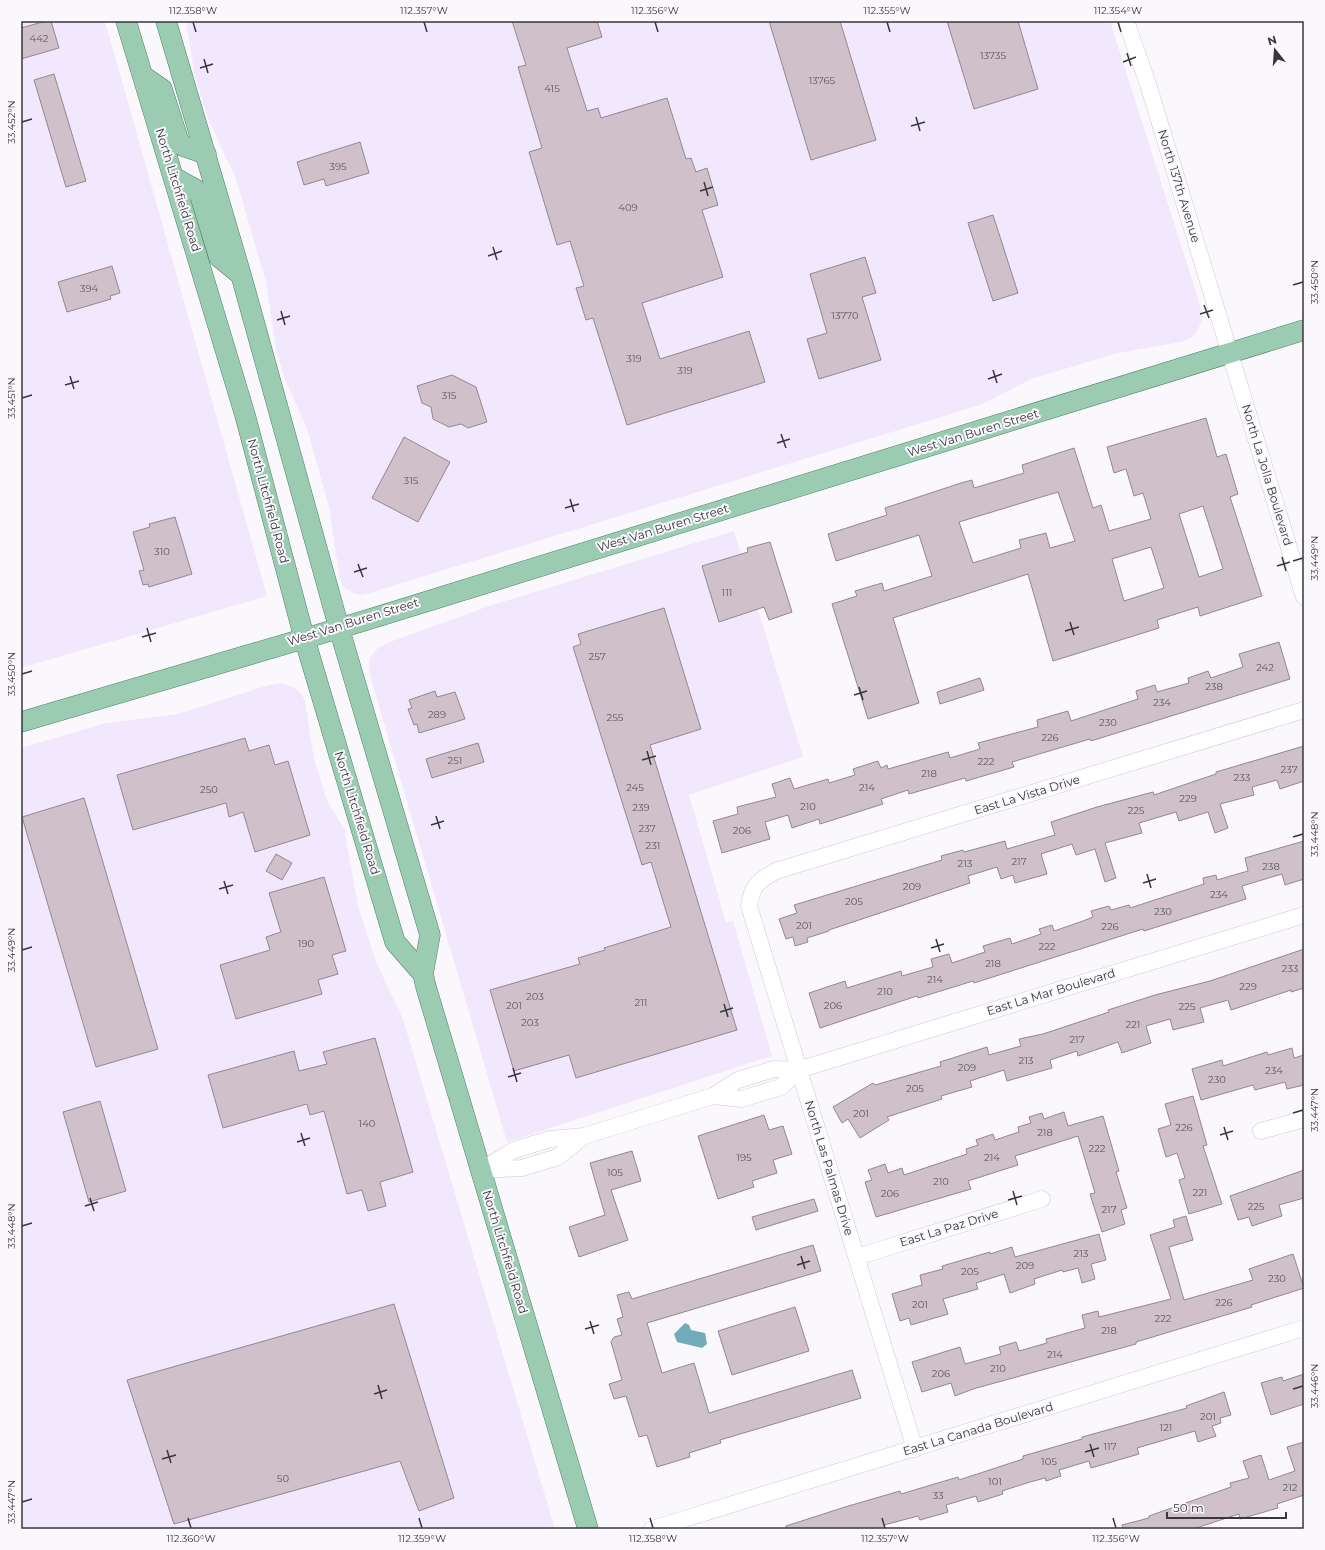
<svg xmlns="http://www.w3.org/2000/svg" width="1325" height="1550" font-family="Montserrat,sans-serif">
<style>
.built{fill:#f1e8fe}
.water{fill:#71adb8}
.building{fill:#cfc0c9;stroke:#958790;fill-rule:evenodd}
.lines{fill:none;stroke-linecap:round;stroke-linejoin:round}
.minor-casing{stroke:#cec8d7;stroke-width:17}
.major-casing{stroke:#4e8267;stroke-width:21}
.minor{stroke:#fff;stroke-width:16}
.major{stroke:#9bccb2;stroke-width:20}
.ticks{fill:none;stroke:#39373d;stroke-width:1.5}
.labels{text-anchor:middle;stroke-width:4;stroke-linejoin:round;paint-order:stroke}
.number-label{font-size:10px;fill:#5e5960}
.street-label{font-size:12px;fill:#39373d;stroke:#faf7fd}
.neatline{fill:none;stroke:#39373d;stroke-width:1.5}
.ticks-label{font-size:10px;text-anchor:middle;fill:#39373d}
</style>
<rect width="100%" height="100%" fill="#faf7fd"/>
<!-- built -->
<path class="built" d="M21,21H105L267,596L21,668Z
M186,21H1110L1200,305L1202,321L1196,333L1189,339L1181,342L1118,353L1031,379L983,404L363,595L354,594L343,586L340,580L329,507L307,429L284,377L276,349L266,282L236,179L209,121L195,77Z
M734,531L803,757L689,795L726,922L733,921L772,1056L507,1142L370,675L369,659L378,648L390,642L489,606Z
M282,683L293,687L302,694L305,702L314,759L328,803L344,828L358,906L376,962L403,1019L555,1529H21V748L106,723L178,714L269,685Z"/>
<!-- water -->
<path class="water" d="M685,1323L689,1325L691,1330L705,1333L707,1344L702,1348L677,1342L674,1334Z"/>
<!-- building -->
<path class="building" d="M46,21H51L59,48L21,59V28Z
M512,21H597L602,37L567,48L587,111L598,108L601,118L667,98L686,159L691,158L696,172L707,168L718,205L702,210L723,277L642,303L660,359L749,331L765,382L627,425L593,318L586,320L576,288L584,286L570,241L557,245L529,152L542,148L518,67L526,65Z
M769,21H840L876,140L811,160Z
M947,21H1018L1038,89L974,109Z
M54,74L86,181L66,187L34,80Z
M360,142L369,173L326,186L324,179L304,185L297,162Z
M993,215L1018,293L993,301L968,223Z
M865,257L876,293L862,297L881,360L819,379L807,339L827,333L810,274Z
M112,266L120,293L110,296L111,299L67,312L58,282Z
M452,375L476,387L487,422L468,428L461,424L449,427L433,419L431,407L422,403L417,386Z
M1206,418L1217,457L1226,454L1238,494L1230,497L1262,596L1200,616L1198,607L1157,620L1159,628L1053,661L1028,574L893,618L919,703L868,719L832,604L857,596L855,591L882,583L884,591L932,576L919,535L836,561L828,534L887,515L885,508L961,483L972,480L974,488L1024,473L1022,465L1074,448L1093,508L1101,505L1109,531L1151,519L1143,493L1134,496L1126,469L1114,473L1107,447ZM1058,492L1075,541L1050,548L1046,533L1019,540L1021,548L973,563L959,522ZM1203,506L1223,569L1199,577L1179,514ZM1151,547L1164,588L1124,601L1112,559Z
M404,437L450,462L418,522L372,498Z
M175,517L192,574L149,587L148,584L143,585L139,571L144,570L133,532L150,527L149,524Z
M770,542L792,612L769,620L764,607L719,622L702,566L748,552L747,548Z
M664,608L701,729L650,745L737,1030L576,1078L569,1055L514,1071L490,990L580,964L578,958L605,950L604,948L671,927L651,862L642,865L573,647L581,644L578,634Z
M1279,642L1290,679L1091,741L1090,739L1012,762L1014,767L966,781L965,778L909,794L908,790L881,799L883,804L820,824L819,819L792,828L788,815L765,822L770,839L722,853L713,821L738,814L737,807L776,797L772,784L790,778L794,789L828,779L829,783L855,775L853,769L878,761L881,768L887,765L888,769L948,752L950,758L980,749L978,743L1038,727L1037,720L1068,711L1071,721L1138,699L1136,691L1155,685L1157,692L1189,683L1188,678L1208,671L1211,678L1243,667L1239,654Z
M980,678L984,690L940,704L937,692Z
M435,691L437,697L455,692L465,719L419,733L417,724L414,725L408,709L412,708L409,700Z
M245,738L249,751L269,745L275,765L288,761L310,835L255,852L243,812L229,817L226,803L133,830L117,775Z
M478,743L484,762L432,778L426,759Z
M1304,746V781L1280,789L1277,780L1252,787L1254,795L1220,804L1228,828L1215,833L1208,812L1179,821L1176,812L1139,823L1142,833L1105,843L1116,878L1105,882L1095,849L1076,855L1072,844L1041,854L1047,874L1015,883L1013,875L1001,879L997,867L968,876L970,883L829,930V931L807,938L808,942L795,946L793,937L786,939L779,919L797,913L794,905L942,860L941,856L963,850L964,852L1005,841L1007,849L1055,835L1051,822L1097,807L1153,792L1154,795L1216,774V772Z
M84,798L158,1049L96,1067L22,817Z
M1304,841V879L1285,885L1282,874L1242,886L1246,899L1144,931L1143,929L974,983L973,981L918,998L917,996L820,1028L809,993L845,981L847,988L901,971L902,976L933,967L931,959L949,954L952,963L985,952L983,946L1010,938L1012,944L1041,934L1039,929L1052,925L1054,931L1083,921L1093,917L1091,911L1109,906L1111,910L1129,905L1130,908L1204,884L1203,878L1216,875L1217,880L1248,871L1245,858Z
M276,854L292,863L282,880L266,871Z
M324,877L346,951L332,955L338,974L318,980L322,994L236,1019L220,965L270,950L266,937L281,932L269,893Z
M1304,949V988L1291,992V990L1231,1010L1228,1000L1200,1008L1204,1022L1173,1030L1170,1019L1146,1026L1151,1043L1122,1053L1118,1042L1078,1056L1077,1051L1050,1060L1052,1068L1007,1081L1004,1070L970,1081L972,1087L941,1096L942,1099L887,1117L889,1120L860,1138L848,1119L842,1123L833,1107L873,1083L875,1085L941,1066L940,1062L987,1047L989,1055L1021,1046L1019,1039L1043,1034L1109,1012L1108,1010L1155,995L1210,981Z
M375,1038L413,1172L380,1182L386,1206L368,1211L362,1190L347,1194L324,1111L310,1115L307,1104L223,1128L208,1075L294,1051L299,1071L327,1064L323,1052Z
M1292,1048L1294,1058L1304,1055V1085L1287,1089L1285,1082L1255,1090L1253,1085L1201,1100L1192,1069L1222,1060L1223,1066L1267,1052L1268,1055Z
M1193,1096L1207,1145L1203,1146L1222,1204L1189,1214L1179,1180L1185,1178L1177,1153L1166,1157L1158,1129L1171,1125L1165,1104Z
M100,1101L126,1191L89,1202L63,1112Z
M1064,1112L1068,1126L1103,1116L1119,1171L1116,1172L1127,1208L1121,1210L1125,1224L1102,1232L1090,1194L1095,1193L1078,1136L1015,1156L1018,1165L968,1181L971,1189L876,1217L865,1182L872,1180L868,1170L885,1164L888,1173L902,1168L904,1175L967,1154L966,1149L978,1145L976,1140L993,1134L995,1140L1019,1132L1018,1127L1031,1123L1029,1117L1042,1113L1044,1119Z
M764,1115L769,1130L783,1126L792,1154L773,1160L777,1173L752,1181L754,1187L718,1199L698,1136Z
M632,1151L641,1181L611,1190L628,1240L579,1257L569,1227L605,1215L590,1163Z
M1304,1170V1198L1279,1205L1282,1216L1252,1226L1249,1217L1238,1220L1230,1196Z
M814,1199L818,1211L756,1230L752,1217Z
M1186,1216L1193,1240L1169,1247L1184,1300L1253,1280L1249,1269L1293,1254L1304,1288L1251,1305L1252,1307L1136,1342V1344L973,1389L955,1396L951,1383L922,1392L912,1362L960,1347L965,1364L1001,1354L999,1347L1016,1342L1019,1351L1047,1343L1046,1339L1085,1328L1082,1315L1098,1311L1099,1317L1171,1299L1150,1235L1175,1227L1173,1220Z
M1099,1234L1106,1260L1091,1264L1095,1279L1082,1283L1078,1268L1063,1272L1062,1270L1034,1279L1035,1284L1010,1293L1004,1274L976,1283L978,1289L943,1299L948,1314L911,1325L909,1318L900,1321L892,1294L922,1285L920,1275L943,1269L942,1266L990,1252V1254L1012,1247L1015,1257Z
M813,1245L821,1271L647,1323L662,1373L694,1363L709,1413L852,1370L861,1398L720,1440L721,1443L689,1453L690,1457L657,1467L647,1435L639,1437L626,1396L614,1399L609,1384L622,1380L611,1342L614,1337L622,1335L617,1319L623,1317L617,1295L629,1292L632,1299Z
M394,1304L454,1498L419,1511L400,1461L174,1524L127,1380Z
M795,1307L809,1351L732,1375L718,1331Z
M1304,1374V1404L1271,1415L1261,1383L1282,1377L1283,1381Z
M1224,1392L1231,1415L1220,1418L1221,1423L1212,1426L1216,1436L1198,1442L1195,1431L1137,1448L1139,1454L1091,1468L1089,1461L1059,1470L1061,1476L1046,1481L1045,1478L1030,1482L1002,1491L1003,1494L978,1502L976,1496L946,1505L948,1512L920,1520L918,1516L884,1525L885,1529H786V1526L845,1507L900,1491L901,1494L958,1477L959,1480L1023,1459V1456L1082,1439V1437L1187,1408L1186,1406Z
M1304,1442V1495L1277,1504L1278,1508L1240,1519L1239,1514L1193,1529H1123L1122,1525L1149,1518V1516L1231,1487L1230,1483L1249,1478L1243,1461L1261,1455L1269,1480L1295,1471L1287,1447Z"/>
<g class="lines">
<defs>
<path id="minor" d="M1126,21L1148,84L1304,597
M713,1096L742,1099L781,1087L798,1070
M1261,1131L1304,1119
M481,1170L514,1150L550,1139L584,1136L713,1096L738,1080L774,1069L798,1070L1304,915
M482,1170L522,1168L558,1157L584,1136
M857,1257L1042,1199
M915,1449L749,906C752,885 758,881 776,871L1304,710
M652,1529L1304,1328"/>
<path id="major" d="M126,21L245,415L304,637L395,942L423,974
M166,21L241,275L339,628L430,935L423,974L426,987L588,1529
M143,76L162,89L179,142L183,146L206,154
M175,178L195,189L200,195L219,257L241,275
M21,722L357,623L1304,330"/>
</defs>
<!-- minor casing -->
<use href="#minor" class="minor-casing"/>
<!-- major casing -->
<use href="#major" class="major-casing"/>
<!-- minor -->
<use href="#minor" class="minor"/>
<!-- major -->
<use href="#major" class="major"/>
</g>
<!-- ticks -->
<path class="ticks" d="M193,22L196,32M424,22L427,32M655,22L658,32M887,22L890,32M1118,22L1121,32M1127,53L1131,66M204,59L208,73M1123,62L1136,57M200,68L213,64M916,117L920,131M22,122L32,119M911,126L925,122M704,182L708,196M700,191L713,187M493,247L497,260M488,256L502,251M1293,285L1303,282M1204,305L1209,318M281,311L285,325M1200,314L1213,310M277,320L290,316M993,370L997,383M70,376L74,389M988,379L1002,374M65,385L79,381M22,398L32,395M781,434L786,448M777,443L790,439M570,499L574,512M565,508L579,504M1282,557L1286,571M1293,561L1303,558M358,564L363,577M1277,566L1290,562M354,572L367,568M1070,622L1074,635M147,628L151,642M1065,631L1079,627M142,637L156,633M22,674L32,671M859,687L863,700M854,695L867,691M647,751L651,765M642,760L656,756M436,816L440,829M431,825L444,821M1293,837L1303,834M1147,874L1151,888M224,881L228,894M1143,883L1156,879M219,889L233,885M936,939L940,952M931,948L944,944M22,950L32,947M724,1004L728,1017M720,1012L733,1008M513,1068L517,1082M508,1077L521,1073M1293,1113L1303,1110M1224,1127L1228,1140M301,1133L305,1146M1220,1135L1233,1131M297,1142L310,1138M1013,1191L1017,1205M90,1198L94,1211M1008,1200L1022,1196M85,1206L98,1202M22,1226L32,1223M801,1256L805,1269M797,1265L810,1261M590,1321L594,1334M585,1329L599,1325M378,1385L382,1399M1293,1389L1303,1386M374,1394L387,1390M1090,1444L1094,1457M167,1450L171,1463M1085,1452L1099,1448M162,1459L176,1455M22,1502L32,1499M188,1518L191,1528M419,1518L422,1528M650,1518L653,1528M882,1518L885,1528M1113,1518L1116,1528"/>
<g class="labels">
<!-- number labels -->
<g class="number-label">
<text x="39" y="42">442</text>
<text x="993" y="59">13735</text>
<text x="822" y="84">13765</text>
<text x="552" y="92">415</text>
<text x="338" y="170">395</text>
<text x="628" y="211">409</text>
<text x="89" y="292">394</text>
<text x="845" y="319">13770</text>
<text x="634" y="362">319</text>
<text x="685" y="374">319</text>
<text x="449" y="399">315</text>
<text x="411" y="484">315</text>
<text x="162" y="555">310</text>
<text x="727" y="596">111</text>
<text x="597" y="660">257</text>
<text x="1265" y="671">242</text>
<text x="1214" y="690">238</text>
<text x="1162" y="706">234</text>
<text x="437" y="718">289</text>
<text x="615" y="721">255</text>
<text x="1108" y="726">230</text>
<text x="1050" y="741">226</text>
<text x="455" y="764">251</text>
<text x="986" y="765">222</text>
<text x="1289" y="773">237</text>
<text x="929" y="777">218</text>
<text x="1242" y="781">233</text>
<text x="635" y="791">245</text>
<text x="867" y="791">214</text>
<text x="209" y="793">250</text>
<text x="1188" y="802">229</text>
<text x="808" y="810">210</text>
<text x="641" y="811">239</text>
<text x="1136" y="814">225</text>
<text x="647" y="832">237</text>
<text x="742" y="834">206</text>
<text x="653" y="849">231</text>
<text x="1019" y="865">217</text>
<text x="965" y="867">213</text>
<text x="1271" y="870">238</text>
<text x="912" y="890">209</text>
<text x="1219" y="898">234</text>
<text x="854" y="905">205</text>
<text x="1163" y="915">230</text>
<text x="804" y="929">201</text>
<text x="1110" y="930">226</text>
<text x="306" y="947">190</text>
<text x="1047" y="950">222</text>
<text x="993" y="967">218</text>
<text x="1290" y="972">233</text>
<text x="935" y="983">214</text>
<text x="1248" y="990">229</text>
<text x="885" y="995">210</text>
<text x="535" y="1000">203</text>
<text x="641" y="1006">211</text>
<text x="514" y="1009">201</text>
<text x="833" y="1009">206</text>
<text x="1187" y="1010">225</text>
<text x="530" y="1026">203</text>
<text x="1133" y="1028">221</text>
<text x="1077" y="1043">217</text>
<text x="1026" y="1064">213</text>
<text x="967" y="1071">209</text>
<text x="1274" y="1074">234</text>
<text x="1217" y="1083">230</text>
<text x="915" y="1092">205</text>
<text x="861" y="1117">201</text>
<text x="367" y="1127">140</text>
<text x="1184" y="1131">226</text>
<text x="1045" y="1136">218</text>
<text x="1097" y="1152">222</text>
<text x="744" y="1161">195</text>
<text x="992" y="1161">214</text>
<text x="615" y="1176">105</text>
<text x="941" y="1185">210</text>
<text x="1200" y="1196">221</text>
<text x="890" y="1197">206</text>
<text x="1256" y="1210">225</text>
<text x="1109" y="1213">217</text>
<text x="1081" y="1257">213</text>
<text x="1025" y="1269">209</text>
<text x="970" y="1275">205</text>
<text x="1277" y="1282">230</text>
<text x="1224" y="1306">226</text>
<text x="920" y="1308">201</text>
<text x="1163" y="1322">222</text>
<text x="1109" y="1334">218</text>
<text x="1055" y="1358">214</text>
<text x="998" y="1372">210</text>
<text x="941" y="1377">206</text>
<text x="1208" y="1420">201</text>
<text x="1166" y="1431">121</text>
<text x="1110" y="1450">117</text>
<text x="1049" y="1465">105</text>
<text x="283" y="1482">50</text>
<text x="995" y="1485">101</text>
<text x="1290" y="1491">212</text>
<text x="938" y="1499">33</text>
</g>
<!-- street labels -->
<g class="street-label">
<text transform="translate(1179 186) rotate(73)" y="4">North 137th Avenue</text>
<text transform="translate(178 190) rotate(73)" y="4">North Litchfield Road</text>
<text transform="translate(973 433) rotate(-17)" y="4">West Van Buren Street</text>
<text transform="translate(1267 475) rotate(73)" y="4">North La Jolla Boulevard</text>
<text transform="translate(268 501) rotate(75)" y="4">North Litchfield Road</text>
<text transform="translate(663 528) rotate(-17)" y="4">West Van Buren Street</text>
<text transform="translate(353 622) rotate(-17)" y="4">West Van Buren Street</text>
<text transform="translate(1027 795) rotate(-17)" y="4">East La Vista Drive</text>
<text transform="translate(357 813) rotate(73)" y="4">North Litchfield Road</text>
<text transform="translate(1051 992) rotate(-17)" y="4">East La Mar Boulevard</text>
<text transform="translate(829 1168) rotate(73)" y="4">North Las Palmas Drive</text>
<text transform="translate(949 1228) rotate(-17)" y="4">East La Paz Drive</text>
<text transform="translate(505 1252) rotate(73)" y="4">North Litchfield Road</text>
<text transform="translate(978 1429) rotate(-17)" y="4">East La Canada Boulevard</text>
</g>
</g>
<!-- border -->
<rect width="1325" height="1550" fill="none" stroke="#faf7fd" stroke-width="44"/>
<!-- north arrow -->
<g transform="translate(1275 50) rotate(343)" stroke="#faf7fd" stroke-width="3" paint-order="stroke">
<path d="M0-3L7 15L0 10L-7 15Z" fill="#39373d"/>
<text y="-6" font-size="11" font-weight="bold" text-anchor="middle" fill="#39373d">N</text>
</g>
<!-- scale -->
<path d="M1167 1512v6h119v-6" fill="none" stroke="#39373d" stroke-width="2"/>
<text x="1173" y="1512" font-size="12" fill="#39373d" stroke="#faf7fd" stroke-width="3" paint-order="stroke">50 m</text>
<rect x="22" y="22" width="1281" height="1506" class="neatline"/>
<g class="ticks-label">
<text x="193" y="14">112.358°W</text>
<text x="424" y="14">112.357°W</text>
<text x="655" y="14">112.356°W</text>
<text x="887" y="14">112.355°W</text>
<text x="1118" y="14">112.354°W</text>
<text transform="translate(11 122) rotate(-90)" y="4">33.452°N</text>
<text transform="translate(1314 282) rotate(-90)" y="4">33.450°N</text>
<text transform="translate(11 398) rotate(-90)" y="4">33.451°N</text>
<text transform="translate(1314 558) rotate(-90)" y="4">33.449°N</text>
<text transform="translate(11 674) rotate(-90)" y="4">33.450°N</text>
<text transform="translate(1314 834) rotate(-90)" y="4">33.448°N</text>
<text transform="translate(11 950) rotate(-90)" y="4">33.449°N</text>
<text transform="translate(1314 1110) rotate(-90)" y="4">33.447°N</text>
<text transform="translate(11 1226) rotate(-90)" y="4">33.448°N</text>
<text transform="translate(1314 1386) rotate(-90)" y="4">33.446°N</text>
<text transform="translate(11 1502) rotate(-90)" y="4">33.447°N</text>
<text x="191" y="1542">112.360°W</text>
<text x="422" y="1542">112.359°W</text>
<text x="653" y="1542">112.358°W</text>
<text x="885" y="1542">112.357°W</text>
<text x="1116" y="1542">112.356°W</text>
</g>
</svg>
